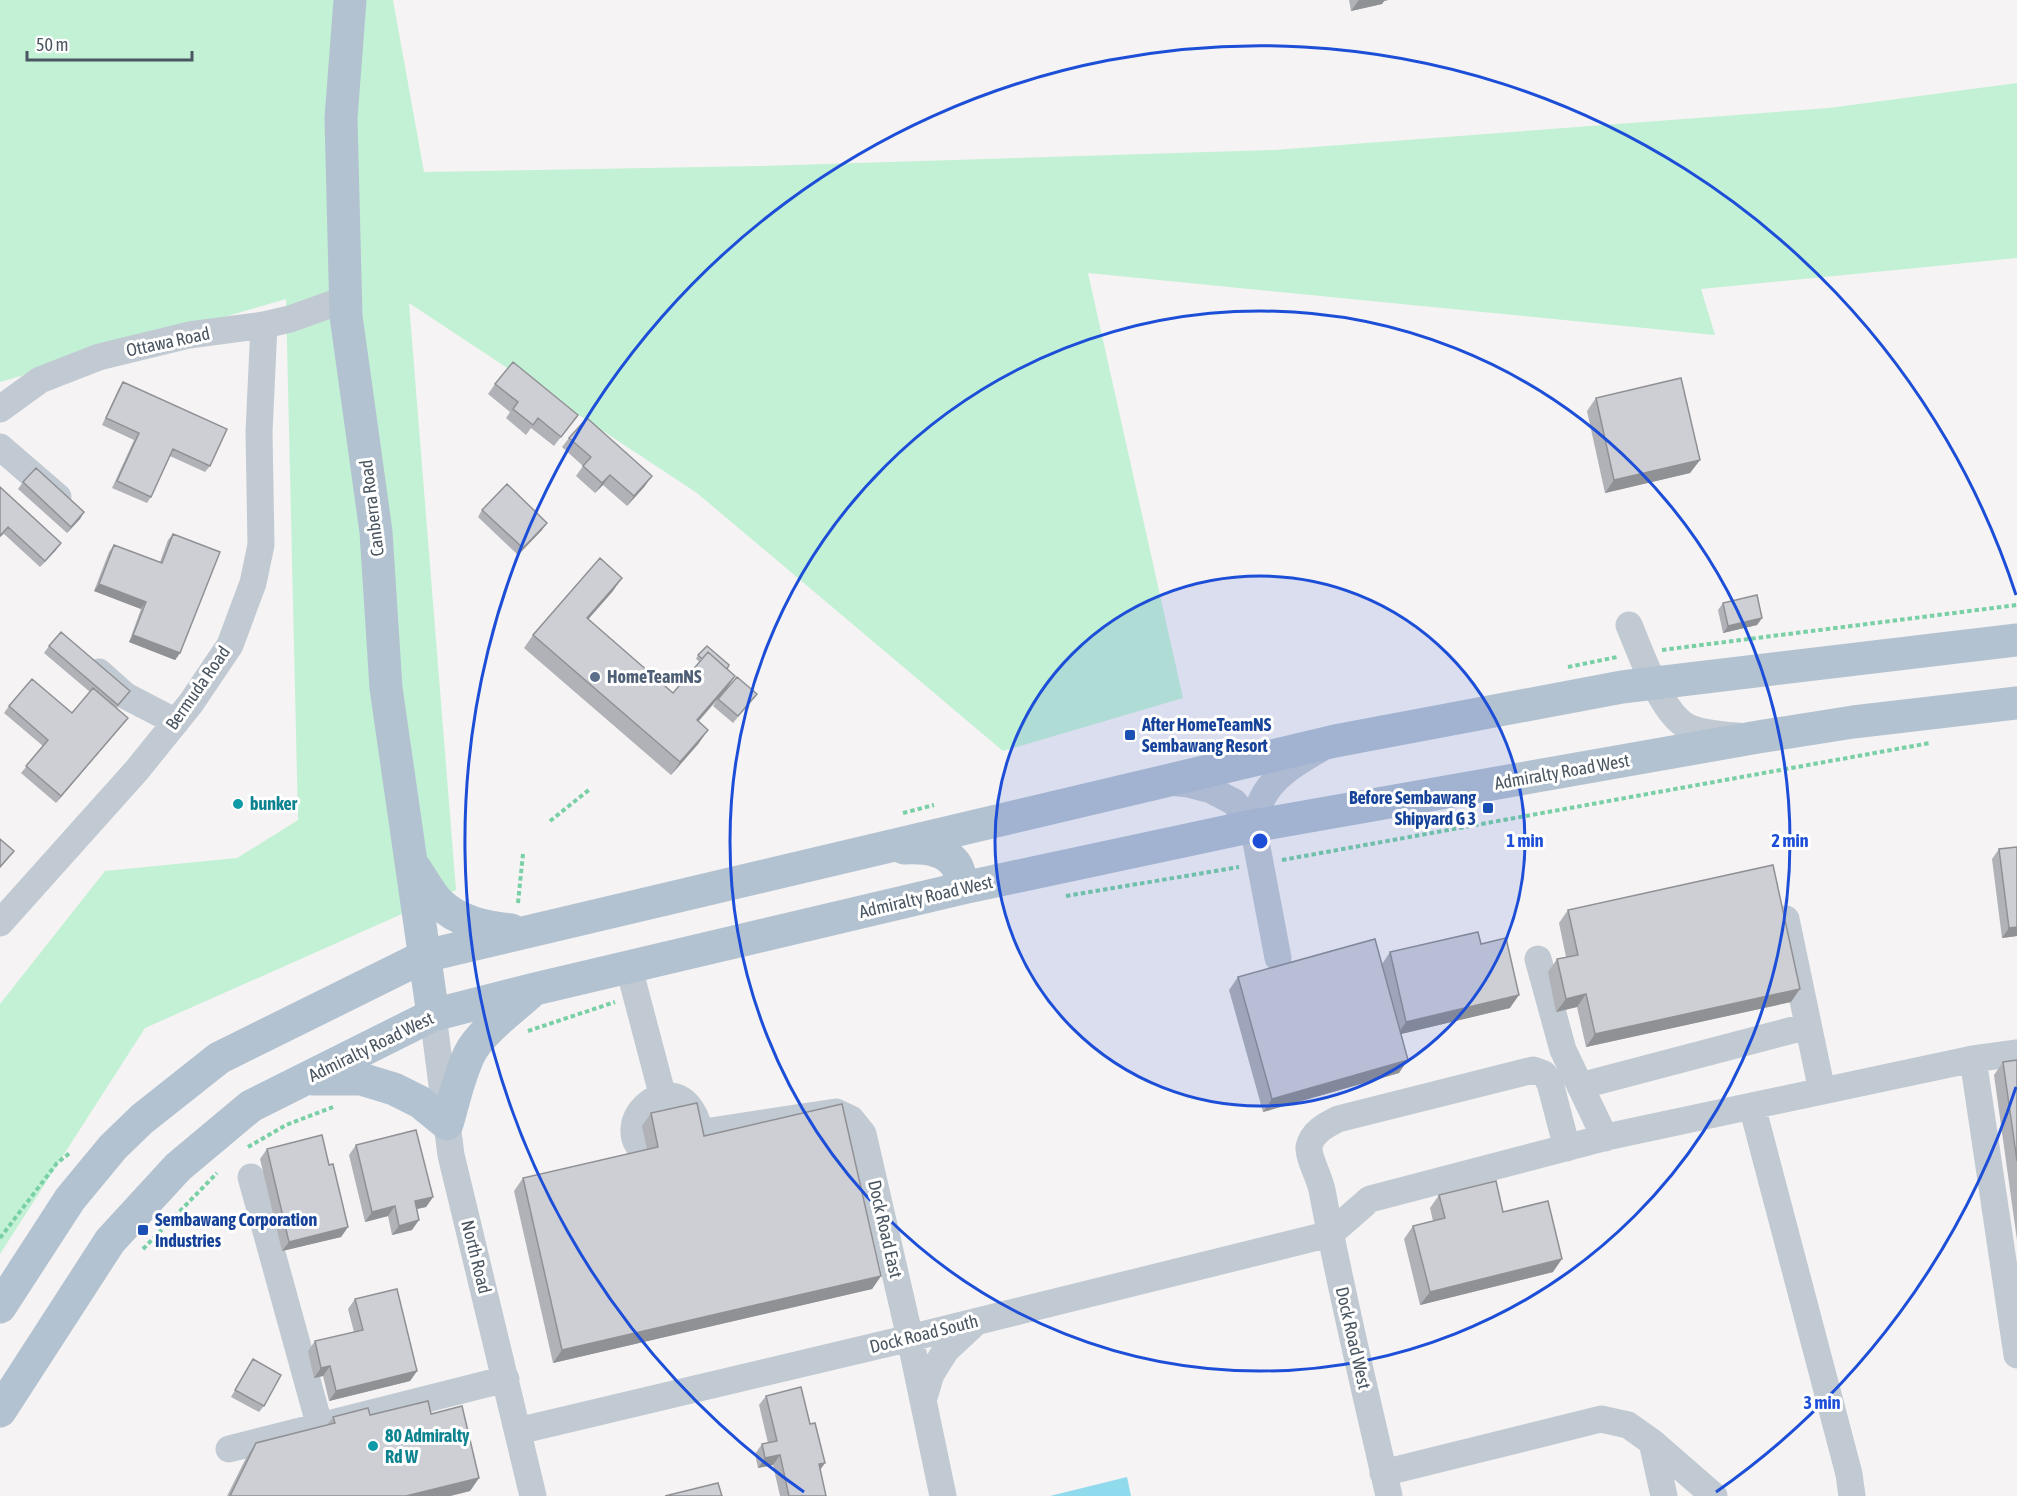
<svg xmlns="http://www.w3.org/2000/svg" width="2017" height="1496" font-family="'Asap Condensed',sans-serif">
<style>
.green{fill:#c3f1d5}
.water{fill:#90daee}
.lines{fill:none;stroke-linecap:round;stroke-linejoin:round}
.path{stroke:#7ad0a6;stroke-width:4;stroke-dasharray:4.5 3;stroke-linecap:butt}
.minor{stroke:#c1cad2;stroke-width:27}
.major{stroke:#b3c2d1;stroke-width:33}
.wall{fill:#b0b2b7}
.shaded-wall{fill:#909195}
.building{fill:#cdcfd5;stroke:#909195;stroke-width:1.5}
.ring{fill:none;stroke:#1d4ed8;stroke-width:3}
.service-dot{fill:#5c6f8a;stroke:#fff;stroke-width:2}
.transit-dot{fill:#1a4fb4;stroke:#fff;stroke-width:2}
.culture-dot{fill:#0f9aa8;stroke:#fff;stroke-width:2}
.labels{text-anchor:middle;stroke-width:6;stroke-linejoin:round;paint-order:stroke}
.street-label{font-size:18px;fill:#4a5661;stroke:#fff}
.service-label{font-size:18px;font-weight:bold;fill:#4e5e75;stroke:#fff;text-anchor:start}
.transit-label{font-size:18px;font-weight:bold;fill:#164399;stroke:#fff;text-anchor:start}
.culture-label{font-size:18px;font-weight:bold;fill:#0d838f;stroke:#fff;text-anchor:start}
.centre{fill:#1d4ed8;stroke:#fff;stroke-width:3}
.ring-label{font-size:18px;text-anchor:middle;font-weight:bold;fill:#1d4ed8;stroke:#fff;stroke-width:6;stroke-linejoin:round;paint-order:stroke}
</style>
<rect width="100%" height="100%" fill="#f5f3f3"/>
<!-- green -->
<path class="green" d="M0,0H393L424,172L760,166L1274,150L1829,108L2017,83V258L1701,289L1715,335L1088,273L1183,698L1003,751L697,493L409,303L456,890L145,1028L0,1254V1004L105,871L237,858L298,820L286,299L0,382Z"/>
<!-- water -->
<path class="water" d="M1127,1477L1131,1496H1050Z"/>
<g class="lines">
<!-- path -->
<path class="path" d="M1662,650L2017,605
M1568,667L1617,657
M903,813L934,805
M550,821L590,789
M1282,860L1930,743
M1066,896L1239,867
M518,903L523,854
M528,1031L615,1002
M248,1147L286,1125L333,1107
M0,1238L57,1163L71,1152
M143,1249L217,1173"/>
<!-- minor -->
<path class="minor" d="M0,409L40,380L99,357L189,335L264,325L290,319L346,299
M0,447L58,497
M1629,625C1641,654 1659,706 1683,724C1696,733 1723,735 1738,736
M99,672L126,696L176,722
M1169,782L1188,784L1211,790L1234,802L1253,826L1278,958
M1253,826C1256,817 1258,807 1262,799C1273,776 1299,761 1320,749
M1786,919L1822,1091
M0,923L137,770L191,703L230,645L253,583L261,545L259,432L264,325
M1538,959L1563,1050L1605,1138
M629,968L663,1097
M433,1015L451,1155L533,1496
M1973,1059L2017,1355
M1580,1086L1808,1026
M1752,1106L1849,1474L1852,1496
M698,1133L836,1112L851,1119L863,1134L910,1338L943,1496
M648,1154C607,1128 666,1068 692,1111C697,1119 700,1129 696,1138
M251,1177L320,1427
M923,1401L931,1374L946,1350L975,1323
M518,1431L910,1338L1330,1234L1370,1199L1611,1136L1973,1059L2017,1053
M1652,1442L1664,1496
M229,1449L506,1379
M1383,1473L1601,1419L1628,1425L1652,1442L1714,1496
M1389,1496C1366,1394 1341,1293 1322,1190C1320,1179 1308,1157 1309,1147C1312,1132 1326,1125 1338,1119L1533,1070L1544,1074L1550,1083L1567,1148"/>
<!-- major -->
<path class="major" d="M350,0L341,118L346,316L376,532L386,688L433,1015
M904,848C922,847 945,848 956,865C960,871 961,881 963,888
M414,867C422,878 429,892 438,902C458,922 485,927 511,930
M313,1079H361L394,1089L420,1102L447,1124C454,1100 459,1075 470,1053C480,1033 512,1009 529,994
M0,1307L70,1199L113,1147L142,1119L219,1058L425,956L1335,741L1622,687L2017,640
M0,1411L110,1241L178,1167L251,1106L433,1015L535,989L963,888L1253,826L1758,737L1853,722L2017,703"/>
</g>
<!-- wall -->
<path class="wall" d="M1349,0H1388L1384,1L1382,4L1351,11Z
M123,382L210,466L205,472L170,456L151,497L147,503L112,488L134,440L102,425L119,388Z
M495,384L578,415L554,446L531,428L526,435L506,418L510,412L488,394Z
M1596,398L1700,460L1690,473L1605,493L1587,411Z
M569,438L645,486L627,506L603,485L595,493L576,476L583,466L562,447Z
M23,482L84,512L80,519L67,533L18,489Z
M0,487L56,550L40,567L4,534L0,537Z
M482,510L542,530L518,555L478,517Z
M173,534L180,653L175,660L129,642L141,609L94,591L109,552L114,545L160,562L168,540Z
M613,591L588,619L673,693L700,662L696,659L698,655L727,669L735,676L727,688L757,694L733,723L713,706L717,700L699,721V743L671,775L524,648L533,635Z
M1723,603L1762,618L1757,625L1723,633L1718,610Z
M49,646L130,691L117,708L128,718L56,803L21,773L43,746L4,713L9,706L72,713L90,692L44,653Z
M2017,847V936L2002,938L1992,859L1999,849Z
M1568,910L1791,1002L1586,1047L1577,1007L1556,1012L1548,972L1557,959L1566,957L1559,923Z
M1481,944L1510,1008L1401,1034L1399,1073L1263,1112L1229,990L1238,977L1382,964L1390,952Z
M2017,1060V1240L1994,1075L2003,1062Z
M651,1113L704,1136L881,1276L872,1289L553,1363L514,1191L523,1178L647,1149L642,1126Z
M356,1145L433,1197L426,1207L416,1209L412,1230L392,1235L388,1216L365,1222L349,1155Z
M267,1149L329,1165L348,1227L341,1237L282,1251L260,1159Z
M1439,1195L1503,1212L1553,1272L1420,1305L1404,1239L1413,1226L1433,1221L1430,1208Z
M355,1299L417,1371L410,1381L329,1401L323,1376L314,1378L308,1351L315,1341L354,1332L348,1309Z
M253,1359L264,1406L259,1412L231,1397Z
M766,1396L820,1470L826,1496H780L773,1465L758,1468L755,1454L762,1444L768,1443L759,1405Z
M431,1414L479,1478L470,1491L450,1496H227L247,1456L256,1443L327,1425L333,1417L370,1415Z"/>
<!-- shaded-wall -->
<path class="shaded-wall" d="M1359,0H1388L1384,1L1382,4L1351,11Z
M1700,460L1690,473L1605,493L1614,480Z
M610,475L603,485L595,493L602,483Z
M652,476L645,486L627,506L634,496Z
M84,512L80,519L67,533L71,527Z
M547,523L542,530L518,555L523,548Z
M61,543L56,550L40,567L45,561Z
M622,578L613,591L578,631L587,618Z
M99,584L146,602L141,609L94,591Z
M1762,618L1757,625L1723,633L1728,626Z
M133,635L180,653L175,660L129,642Z
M735,676L726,689L688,733L697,720Z
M128,718L123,724L56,803L61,796Z
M708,730L699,743L671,775L680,762Z
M2017,927V936L2002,938L2009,928Z
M1800,989L1791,1002L1586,1047L1595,1034Z
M1586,994L1577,1007L1556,1012L1566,999Z
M1519,995L1510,1008L1397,1035L1406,1022Z
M1408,1060L1399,1073L1263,1112L1272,1099Z
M433,1197L426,1207L408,1211L415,1201Z
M395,1206L388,1216L365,1222L372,1212Z
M419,1220L412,1230L392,1235L399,1226Z
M348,1227L341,1237L282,1251L289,1242Z
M1562,1259L1553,1272L1420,1305L1430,1292Z
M881,1276L872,1289L553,1363L562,1350Z
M330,1366L323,1376L314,1378L321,1368Z
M417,1371L410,1381L329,1401L336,1391Z
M780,1455L773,1465L758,1468L765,1458Z
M825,1463L818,1473L819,1464Z
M479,1478L470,1491L450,1496H406Z"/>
<!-- building -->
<path class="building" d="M513,362L578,415L561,437L538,418L533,425L513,409L518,402L495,384Z
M1681,378L1700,460L1614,480L1596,398Z
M123,382L227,429L210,466L173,449L151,497L117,481L139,433L106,418Z
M587,418L652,476L634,496L610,475L602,483L583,466L591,457L569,438Z
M36,468L84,512L71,527L23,482Z
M507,484L547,523L523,548L482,510Z
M0,487L61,543L45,561L8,527L0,536Z
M173,534L220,552L180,653L133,635L146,602L99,584L114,545L162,563Z
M600,558L622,578L587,618L673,693L708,652L735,676L697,720L708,730L680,762L533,635Z
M1757,595L1762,618L1728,626L1723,603Z
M61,632L130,691L118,705L49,646Z
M707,646L729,665L727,669L708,652L702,659L698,655Z
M737,677L757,694L738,716L718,699Z
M32,679L72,713L93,688L128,718L61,796L26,766L48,740L9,706Z
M0,839L14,851L0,867Z
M2017,847V927L2009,928L1999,849Z
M1773,865L1800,989L1595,1034L1586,994L1566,999L1557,959L1578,955L1568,910Z
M1478,932L1481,944L1506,938L1519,995L1406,1022L1390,952Z
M1375,939L1408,1060L1272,1099L1238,977Z
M2017,1060V1161L2003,1062Z
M697,1103L704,1136L842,1104L881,1276L562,1350L523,1178L658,1147L651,1113Z
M416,1130L433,1197L415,1201L419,1220L399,1226L395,1206L372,1212L356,1145Z
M322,1135L329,1165L333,1164L348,1227L289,1242L267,1149Z
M1496,1181L1503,1212L1548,1201L1562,1259L1430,1292L1413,1226L1445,1218L1439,1195Z
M397,1289L417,1371L336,1391L330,1366L321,1368L315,1341L363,1330L355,1299Z
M253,1359L281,1375L264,1406L235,1390Z
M801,1387L810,1424L815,1423L825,1463L819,1464L826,1496H789L780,1455L765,1458L762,1444L777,1441L766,1396Z
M428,1401L431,1414L462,1406L479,1478L406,1496H230L256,1443L335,1423L333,1417L368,1408L370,1415Z
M718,1483L722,1496H665Z"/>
<!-- distance rings -->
<circle cx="1260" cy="841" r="265" fill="#1d4ed8" fill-opacity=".12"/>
<g class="ring">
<circle cx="1260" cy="841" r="265"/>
<circle cx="1260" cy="841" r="530"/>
<path d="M2016 1087A795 795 0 0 1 1716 1492M804 1492A795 795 0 1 1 2016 595"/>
</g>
<!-- markers -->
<circle class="service-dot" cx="595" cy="677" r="6"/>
<g class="transit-dot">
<rect x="1124" y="729" width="12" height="12" rx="3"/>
<rect x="1482" y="802" width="12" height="12" rx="3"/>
<rect x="137" y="1224" width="12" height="12" rx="3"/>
</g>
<g class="culture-dot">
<circle cx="238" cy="804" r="6"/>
<circle cx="373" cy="1446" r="6"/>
</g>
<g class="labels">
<!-- street labels -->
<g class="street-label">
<text transform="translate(168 342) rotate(-12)" y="6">Ottawa Road</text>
<text transform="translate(372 508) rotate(-97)" y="6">Canberra Road</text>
<text transform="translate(198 688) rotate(-55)" y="6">Bermuda Road</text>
<text transform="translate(1562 772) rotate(-10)" y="6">Admiralty Road West</text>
<text transform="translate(926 897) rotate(-13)" y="6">Admiralty Road West</text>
<text transform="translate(371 1047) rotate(-26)" y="6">Admiralty Road West</text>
<text transform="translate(885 1229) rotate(77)" y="6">Dock Road East</text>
<text transform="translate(476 1257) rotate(76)" y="6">North Road</text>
<text transform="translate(924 1334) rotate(-14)" y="6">Dock Road South</text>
<text transform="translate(1353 1338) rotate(77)" y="6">Dock Road West</text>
</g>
<!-- service labels -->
<g class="service-label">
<text x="607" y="683">HomeTeamNS</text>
</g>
<!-- transit labels -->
<g class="transit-label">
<text x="1142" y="731">After HomeTeamNS<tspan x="1142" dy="21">Sembawang Resort</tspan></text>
<text x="1476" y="804" text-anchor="end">Before Sembawang<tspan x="1476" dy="21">Shipyard G 3</tspan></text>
<text x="155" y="1226">Sembawang Corporation<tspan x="155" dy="21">Industries</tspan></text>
</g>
<!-- culture labels -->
<g class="culture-label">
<text x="250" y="810">bunker</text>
<text x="385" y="1442">80 Admiralty<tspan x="385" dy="21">Rd W</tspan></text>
</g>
</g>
<circle cx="1260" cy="841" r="9" class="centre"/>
<g class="ring-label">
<text x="1525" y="847">1 min</text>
<text x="1790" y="847">2 min</text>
<text x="1822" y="1409">3 min</text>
</g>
<!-- scale -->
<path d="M27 51v9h165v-9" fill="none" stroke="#4a5661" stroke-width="3"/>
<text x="36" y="51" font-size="18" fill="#4a5661" stroke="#ffffff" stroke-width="4.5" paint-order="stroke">50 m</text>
</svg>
